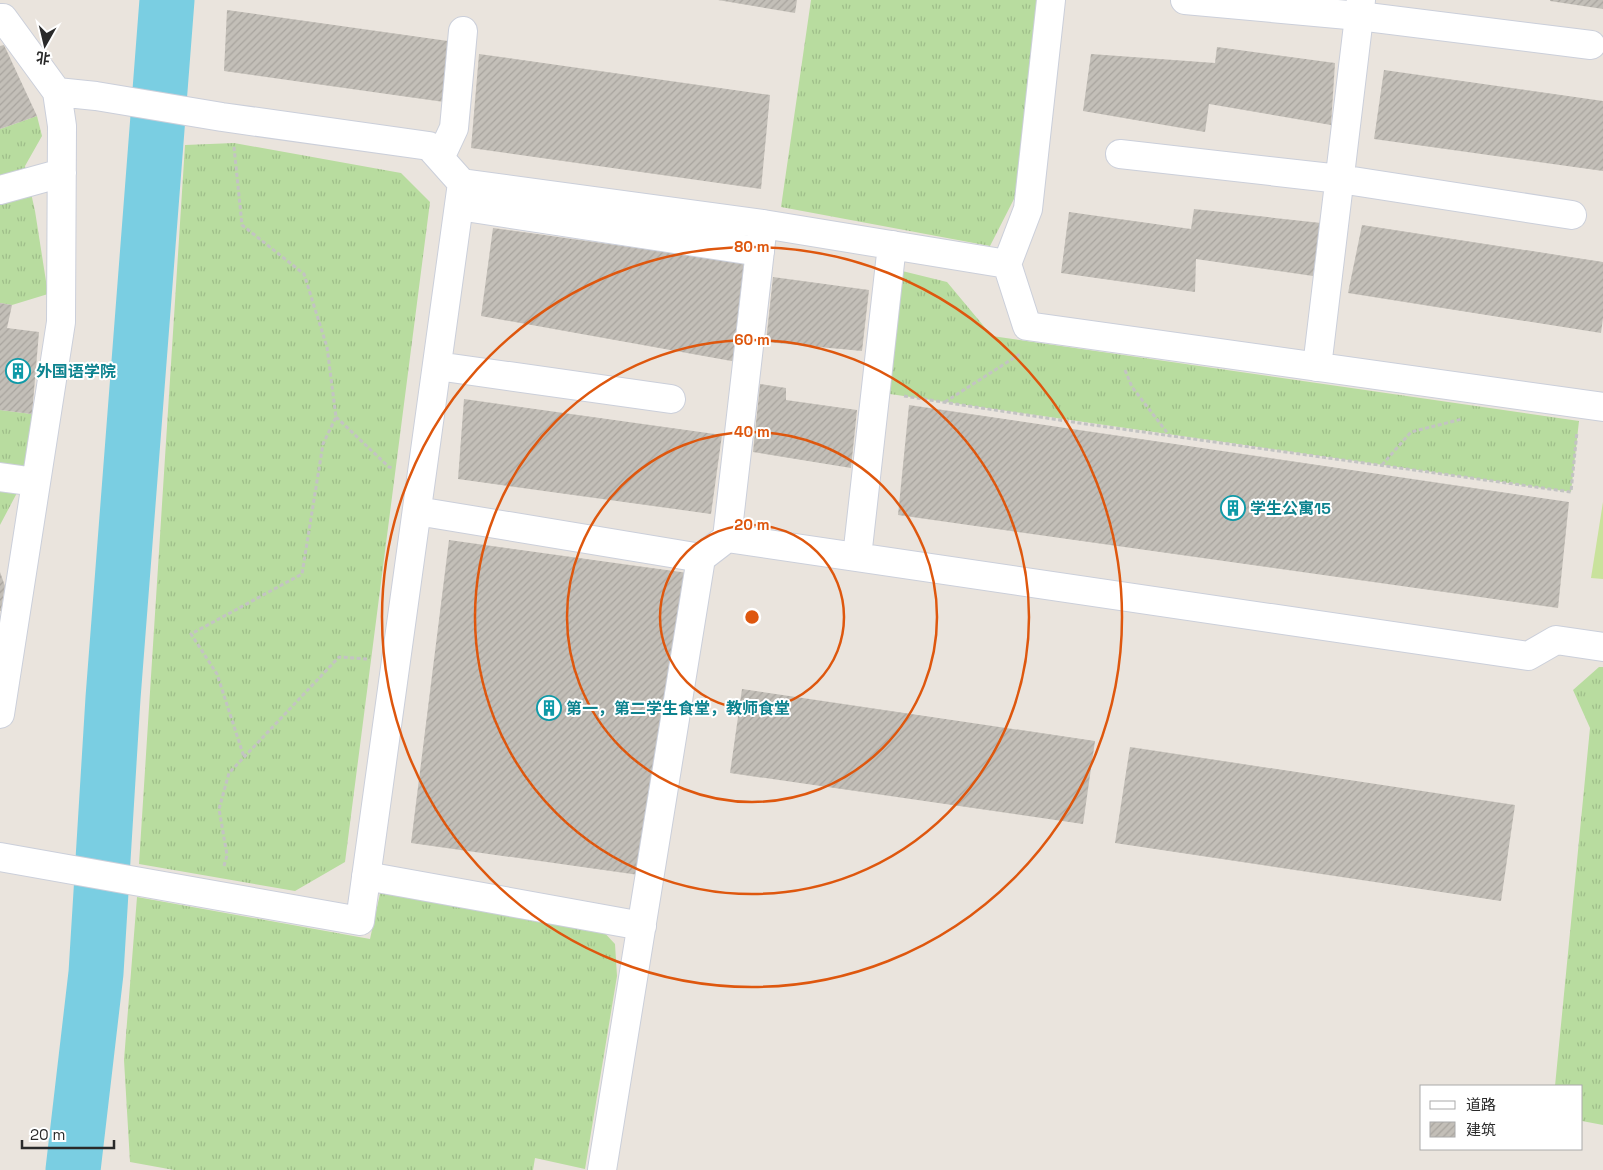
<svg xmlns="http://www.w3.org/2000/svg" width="1603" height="1170" font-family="'Space Grotesk','Noto Sans SC',sans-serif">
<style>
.grass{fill:url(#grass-tufts)}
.pitch{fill:#c9e29c}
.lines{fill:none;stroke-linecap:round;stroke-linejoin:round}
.river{stroke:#7acee2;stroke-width:55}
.building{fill:url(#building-hatch)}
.minor-casing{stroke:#cbcfda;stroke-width:30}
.path{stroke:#c3c3c3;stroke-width:3;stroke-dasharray:4 2.5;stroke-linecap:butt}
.minor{stroke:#fff;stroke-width:28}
.ring{fill:none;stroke:#de570e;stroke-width:2.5}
.labels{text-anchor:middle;stroke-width:4;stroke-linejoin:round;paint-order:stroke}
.culture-label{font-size:16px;font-weight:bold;fill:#0d838f;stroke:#fff;text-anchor:start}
.centre{fill:#de570e;stroke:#fff;stroke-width:2.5}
.ring-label{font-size:15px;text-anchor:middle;font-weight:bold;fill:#de570e;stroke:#fff;stroke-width:4;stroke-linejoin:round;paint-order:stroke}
</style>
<defs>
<pattern id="grass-tufts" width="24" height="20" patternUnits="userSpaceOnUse" patternTransform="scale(1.25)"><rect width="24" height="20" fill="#b8dc9f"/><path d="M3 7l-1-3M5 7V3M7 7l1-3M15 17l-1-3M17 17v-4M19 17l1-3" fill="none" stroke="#9ebd89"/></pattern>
<pattern id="building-hatch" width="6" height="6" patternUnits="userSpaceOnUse" patternTransform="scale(1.25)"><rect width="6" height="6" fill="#c3bfb8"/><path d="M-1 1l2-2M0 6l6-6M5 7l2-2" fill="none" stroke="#a8a49e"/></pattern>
</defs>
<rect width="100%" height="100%" fill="#eae4dd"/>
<!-- grass -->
<path class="grass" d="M811,0H1040V17L1015,197L990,246L781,207Z
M37,116L42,136L25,166L35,211L48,294L12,305L0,303V129Z
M234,143L401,173L430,202L345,862L295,891L139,864L185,145Z
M890,268L947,282L992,336L1579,421L1571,492L876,392Z
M0,410L32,414L29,475L0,471Z
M0,488L18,491L0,525Z
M1599,667H1603V1125L1582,1121V1086H1555L1590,728L1573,690Z
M381,889L600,928L615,944L617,976L585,1169L535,1158L533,1170H174L130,1162L124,1060L137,897L370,939Z"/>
<!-- pitch -->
<path class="pitch" d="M1603,502V579L1591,578Z"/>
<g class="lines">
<!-- river -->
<path class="river" d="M73,1170L96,973L113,698L167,0"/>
</g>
<!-- building -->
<path class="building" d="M718,0H797L795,13Z
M1550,0H1603V9L1550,1Z
M227,10L448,41L444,102L224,71Z
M4,45L37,116L0,129V46Z
M1217,47L1335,63L1331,125L1209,104L1205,132L1083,111L1091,54L1215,63Z
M479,54L770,95L761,189L471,148Z
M1384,70L1603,101V171L1374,139Z
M1194,209L1321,223L1313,276L1196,259L1195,292L1061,273L1069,212L1191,229Z
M1362,225L1603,262V318L1601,333L1348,293Z
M493,228L746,263L737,362L481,316Z
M773,277L869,290L862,351L766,342Z
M0,303L12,305L7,328L39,332L32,414L0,410Z
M760,384L786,388V400L857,410L851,468L753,452Z
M464,399L722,435L711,514L458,479Z
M909,405L1569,502L1558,608L898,515Z
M449,540L688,573L646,876L411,843Z
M0,572L5,586L1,611H0Z
M742,689L1095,741L1083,824L730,773Z
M1130,747L1515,805L1501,901L1115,843Z"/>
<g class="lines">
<defs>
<path id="minor" d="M1185,0L1359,16L1591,45
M0,18H3L57,92L62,126L61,322L0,714
M57,92L96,96L222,117L429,146L462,183L763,224L1007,264L1027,326L1603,407
M1120,154L1340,179L1572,215
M440,158L454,128L463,31
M0,190L62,173
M459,206L760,252
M1007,264L1028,209L1051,0
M437,366L671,399
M1317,367L1361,0
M0,477L36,482
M417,511L701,558L727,538L1528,656L1556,640L1603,647
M727,538L763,224
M857,557L892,245
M0,857L360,921L462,183
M366,876L642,926
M602,1170L701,558"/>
</defs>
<!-- minor casing -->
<use href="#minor" class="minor-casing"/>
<!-- path -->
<path class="path" d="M234,147L242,225L304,274L327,347L336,417L323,444L302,574L191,634L217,674L244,757
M1125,370L1132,387L1169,435
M904,396L1079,423L1571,492L1577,432
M945,402L1020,354
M336,417L389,467L393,468
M1382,465L1411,432L1462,419
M224,866L227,855L219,809L229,773L339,657L367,659"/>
<!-- minor -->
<use href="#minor" class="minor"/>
</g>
<!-- distance rings -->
<g class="ring">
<circle cx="752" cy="617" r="92"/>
<circle cx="752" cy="617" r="185"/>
<circle cx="752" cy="617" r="277"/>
<circle cx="752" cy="617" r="370"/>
</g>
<!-- icons -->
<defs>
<symbol id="building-ring" viewBox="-11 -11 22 22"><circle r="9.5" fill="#fff" stroke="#0f9aa8" stroke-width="1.5"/><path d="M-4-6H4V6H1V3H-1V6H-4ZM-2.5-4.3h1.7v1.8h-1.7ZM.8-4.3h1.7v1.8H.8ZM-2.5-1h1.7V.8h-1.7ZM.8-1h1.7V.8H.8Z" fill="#0f9aa8"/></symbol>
</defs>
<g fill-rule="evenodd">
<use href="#building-ring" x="4" y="357" width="28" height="28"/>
<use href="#building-ring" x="1219" y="494" width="28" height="28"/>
<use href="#building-ring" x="535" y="694" width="28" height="28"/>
</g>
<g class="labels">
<!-- culture labels -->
<g class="culture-label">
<text x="36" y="377">外国语学院</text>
<text x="1250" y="514">学生公寓15</text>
<text x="566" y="714">第一，第二学生食堂，教师食堂</text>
</g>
</g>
<circle cx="752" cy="617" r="8" class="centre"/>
<g class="ring-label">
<text x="752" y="252">80 m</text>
<text x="752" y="345">60 m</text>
<text x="752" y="437">40 m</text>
<text x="752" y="530">20 m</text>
</g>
<!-- legend -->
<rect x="1420" y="1085" width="162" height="65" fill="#ffffff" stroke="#aaaaaa"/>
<rect x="1430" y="1101" width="25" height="8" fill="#ffffff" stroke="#aaaaaa"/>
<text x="1466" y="1110" font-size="15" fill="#2a2a2a">道路</text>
<rect x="1430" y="1122" width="25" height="15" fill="url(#building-hatch)" stroke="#aaaaaa"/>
<text x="1466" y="1135" font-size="15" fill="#2a2a2a">建筑</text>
<!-- north arrow -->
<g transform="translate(45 45) rotate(188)" stroke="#ffffff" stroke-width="4" paint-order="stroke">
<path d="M0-4L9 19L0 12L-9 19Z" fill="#2a2a2a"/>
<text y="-8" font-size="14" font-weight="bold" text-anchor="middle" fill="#2a2a2a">北</text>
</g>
<!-- scale -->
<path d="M22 1140v8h92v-8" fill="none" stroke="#2a2a2a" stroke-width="2.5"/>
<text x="30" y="1140" font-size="15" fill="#2a2a2a" stroke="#ffffff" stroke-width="4" paint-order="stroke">20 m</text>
</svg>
